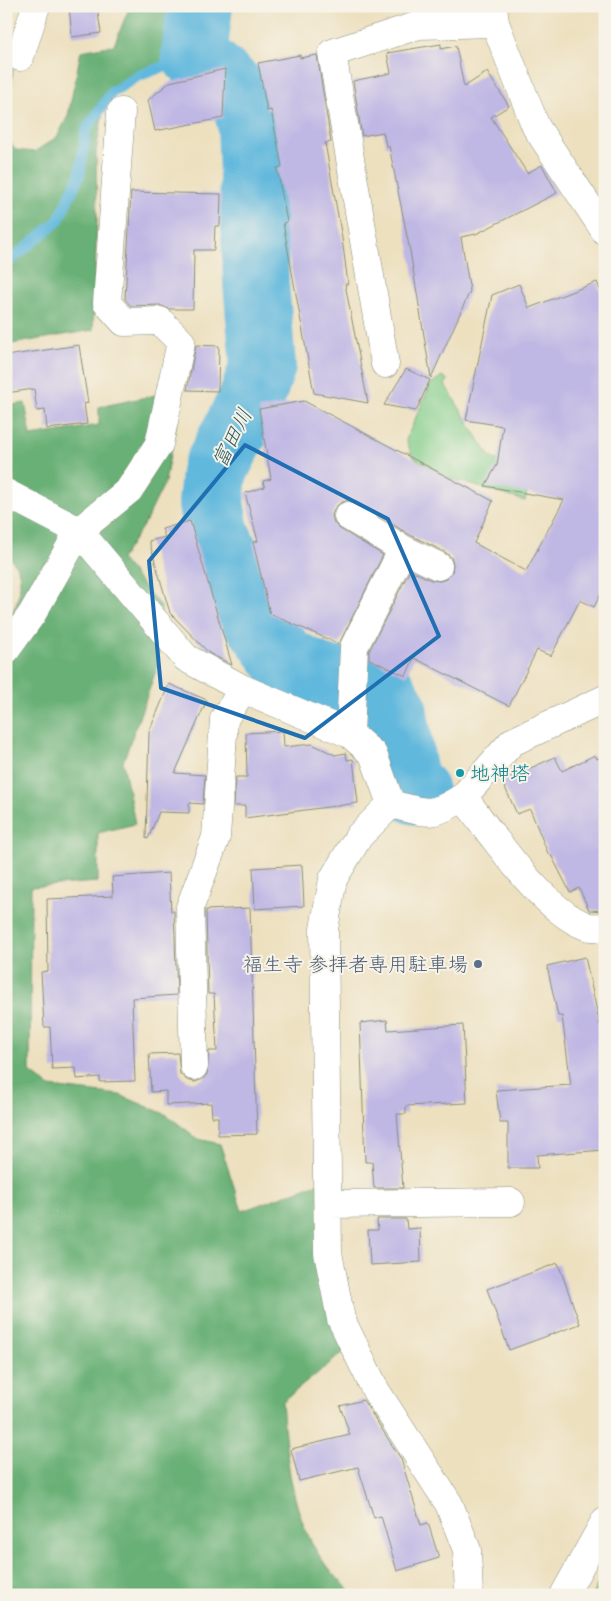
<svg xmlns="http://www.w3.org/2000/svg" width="611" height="1601" font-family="'Indie Flower','Klee One',sans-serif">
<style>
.green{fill:#82cd8a;stroke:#50855f}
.forest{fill:#69b076;stroke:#447655}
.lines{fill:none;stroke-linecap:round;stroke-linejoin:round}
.stream{stroke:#61b8dd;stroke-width:11}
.river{stroke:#61b8dd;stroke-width:66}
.building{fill:#bfb7e4}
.street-casing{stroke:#868e7a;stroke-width:29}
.secondary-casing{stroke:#868e7a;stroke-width:29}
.street{stroke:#fff;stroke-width:28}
.secondary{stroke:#fff;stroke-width:28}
.marked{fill:none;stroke:#1f6fb2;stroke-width:4;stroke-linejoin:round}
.culture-dot{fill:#0f9aa8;stroke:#f7f3e8;stroke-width:2}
.service-dot{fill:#5c6f8a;stroke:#f7f3e8;stroke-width:2}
.labels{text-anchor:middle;stroke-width:4;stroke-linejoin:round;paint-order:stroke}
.culture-label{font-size:20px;fill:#0d838f;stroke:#f7f3e8;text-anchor:start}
.service-label{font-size:20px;fill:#4e5e75;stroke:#f7f3e8;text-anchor:end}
.water-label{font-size:21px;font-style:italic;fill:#305c5e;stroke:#f7f3e8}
</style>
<rect width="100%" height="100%" fill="#f7f3e8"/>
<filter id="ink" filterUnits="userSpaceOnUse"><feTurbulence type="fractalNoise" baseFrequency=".02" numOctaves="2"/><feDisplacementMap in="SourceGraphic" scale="10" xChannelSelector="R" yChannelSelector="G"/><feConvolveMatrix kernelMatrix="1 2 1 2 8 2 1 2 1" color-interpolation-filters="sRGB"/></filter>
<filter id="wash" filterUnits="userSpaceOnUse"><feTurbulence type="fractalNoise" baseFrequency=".0096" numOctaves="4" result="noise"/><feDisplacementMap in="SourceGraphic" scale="20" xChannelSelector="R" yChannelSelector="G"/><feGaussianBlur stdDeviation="1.12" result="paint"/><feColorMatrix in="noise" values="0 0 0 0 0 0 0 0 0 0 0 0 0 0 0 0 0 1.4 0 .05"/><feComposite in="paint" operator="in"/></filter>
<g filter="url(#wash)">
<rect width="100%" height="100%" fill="#ede0bf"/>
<!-- green -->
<path class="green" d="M442,376L448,380L445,385L488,454L493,459L533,466L525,501L449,478L413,457L406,440L430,385Z
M605,1572V1595H592Z"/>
<!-- forest -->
<path class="forest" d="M130,6H190L189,46L177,63L137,77L119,88L104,106L96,152L97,221L93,330L6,345V138L16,150L34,152L57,137L68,116L81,51L114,45Z
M6,69H13L9,110L6,111Z
M161,394L179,408L165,482L146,521L121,559L161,607L158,665L123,762L135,824L98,833V882L31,887L30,1072L50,1087L120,1095L167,1115L198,1139L220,1144L242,1211L321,1182L346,1350L282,1402C287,1458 290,1516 325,1564C333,1575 345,1585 354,1595H6V621C20,605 29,568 6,556V406L25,403L31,436L99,425V407Z"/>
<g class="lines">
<!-- stream -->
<path class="stream" d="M6,264L58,221L80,174L86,130L112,92L138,76L194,55"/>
<!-- river -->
<path class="river" d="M200,6L194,55L243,98L250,123L256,283L263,365L251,400L214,472L211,504L216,531L253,616L284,659L324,679L378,682L394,708L405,777L416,792"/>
</g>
<g id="blocks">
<!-- building -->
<path class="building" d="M69,6H97L101,33L72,37Z
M441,44V49L456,46L464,87L487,72L509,106L491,117L527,173L542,165L557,193L476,234L461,237L470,291L431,378L410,251L389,146H386L383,132L362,136L353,81L391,73L387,53Z
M300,55V58L317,55L331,142L325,143L342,238L348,284H345L368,403L314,393L283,223L287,222L277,168L282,167L271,110L267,111L258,63Z
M225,69L223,118L155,131L148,100L170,82Z
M131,192L221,194L220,226H215L214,250H194L193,309H169L160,305L131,306L125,299Z
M597,282L605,302V586L594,607L580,600L551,656L537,650L509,706L414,658L406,676L369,659V651L410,570L431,580L440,581L446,579L452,573L453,564L451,557L445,552L410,535L356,502L348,500L340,503L335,508L332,515L334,523L340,529L383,555L339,644L270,614L253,542L258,541L245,493L265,487L263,481L271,479L259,409L304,401L493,501L474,543L526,571L564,500L485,486L497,465L503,426L466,420L492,295L519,284L529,308Z
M79,345L88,403L84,404L87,424L47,429L45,410L37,411L34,389L6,393V356Z
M196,345L219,346L218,391L187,390Z
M406,369L430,380L416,411L384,405Z
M190,521L232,665L209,653L170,613L149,541L165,537L162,529Z
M169,684L207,700L175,773L205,775L203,804L189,803V813L159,812L148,839L146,838L149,732Z
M283,731L284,747L312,744L335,755L346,753L347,760L353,759L358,803L245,818V806H234L236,777H247L246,733Z
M595,755L597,759L605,755V911L589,910L579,888L570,892L551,855L549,856L530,809L517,814L502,781L555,757L562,771Z
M302,865L304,906L255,909L253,868Z
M169,873L171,911H174L177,995L132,998L135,1081L100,1082V1077L77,1079L76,1068L52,1069L50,1027H44L41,972L48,971L47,899L113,896L112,877Z
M250,908L257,1134L218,1135V1117H212L211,1103L166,1105V1091L151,1092L149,1054L178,1053L180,1074L187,1080L195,1082L203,1079L207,1074L209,1051H217L214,994H208L206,910Z
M585,957L600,1025H605V1150L537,1155L538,1168H508V1123H500L496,1090L571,1085L562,1016H558L547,966Z
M387,1020L388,1030L463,1025L467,1103L406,1106V1114H397L403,1188H374L372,1162H365L360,1023Z
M377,1219H406L407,1229L420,1228L421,1262L370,1265L368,1230H378Z
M558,1263L580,1324L509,1350L487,1289Z
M363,1400L401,1459L421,1525L428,1523L439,1558L397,1571L381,1516L374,1518L358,1467L299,1481L291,1449L350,1435L340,1406Z"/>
</g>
</g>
<g filter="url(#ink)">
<use href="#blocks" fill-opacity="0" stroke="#868e7a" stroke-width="1"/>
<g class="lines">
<defs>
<path id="street" d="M20,57L36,6
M385,364L332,53L419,25L495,23
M6,493L79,531L186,658L243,689L350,734
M348,516L403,549L438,566
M403,549L354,647L350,734L373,754L391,804L359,836L333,879L324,929L328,1253L341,1319L376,1391L449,1504L467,1550L469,1595
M6,650L32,614L79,531L129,490L159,444L181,342L160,321L124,322L107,303L121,112
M605,699L512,742L463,797C493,835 542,910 586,926C591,928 599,927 605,927
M391,804C427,813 431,818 463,797
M194,1066L190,907L216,837L224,719L243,689
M328,1204L511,1202"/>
<path id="secondary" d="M493,6L495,23L536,127L605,231
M564,1595L605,1521"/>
</defs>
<!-- street casing -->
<use href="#street" class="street-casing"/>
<!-- secondary casing -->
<use href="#secondary" class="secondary-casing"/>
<!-- street -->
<use href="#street" class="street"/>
<!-- secondary -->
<use href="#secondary" class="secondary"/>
</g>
</g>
<!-- marked area -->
<path class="marked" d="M245,445L388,519L439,636L305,738L161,688L149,561Z"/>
<!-- markers -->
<circle class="culture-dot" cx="460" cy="773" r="5"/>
<circle class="service-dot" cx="478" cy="964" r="5"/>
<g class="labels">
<!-- culture labels -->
<g class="culture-label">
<text x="470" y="780">地神塔</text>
</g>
<!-- service labels -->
<g class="service-label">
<text x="468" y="971">福生寺 参拝者専用駐車場</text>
</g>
<!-- water labels -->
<g class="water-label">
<text transform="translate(232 438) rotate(-63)" y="7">富田川</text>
</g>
</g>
<!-- margin -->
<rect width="611" height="1601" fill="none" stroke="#f7f3e8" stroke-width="25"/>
</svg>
